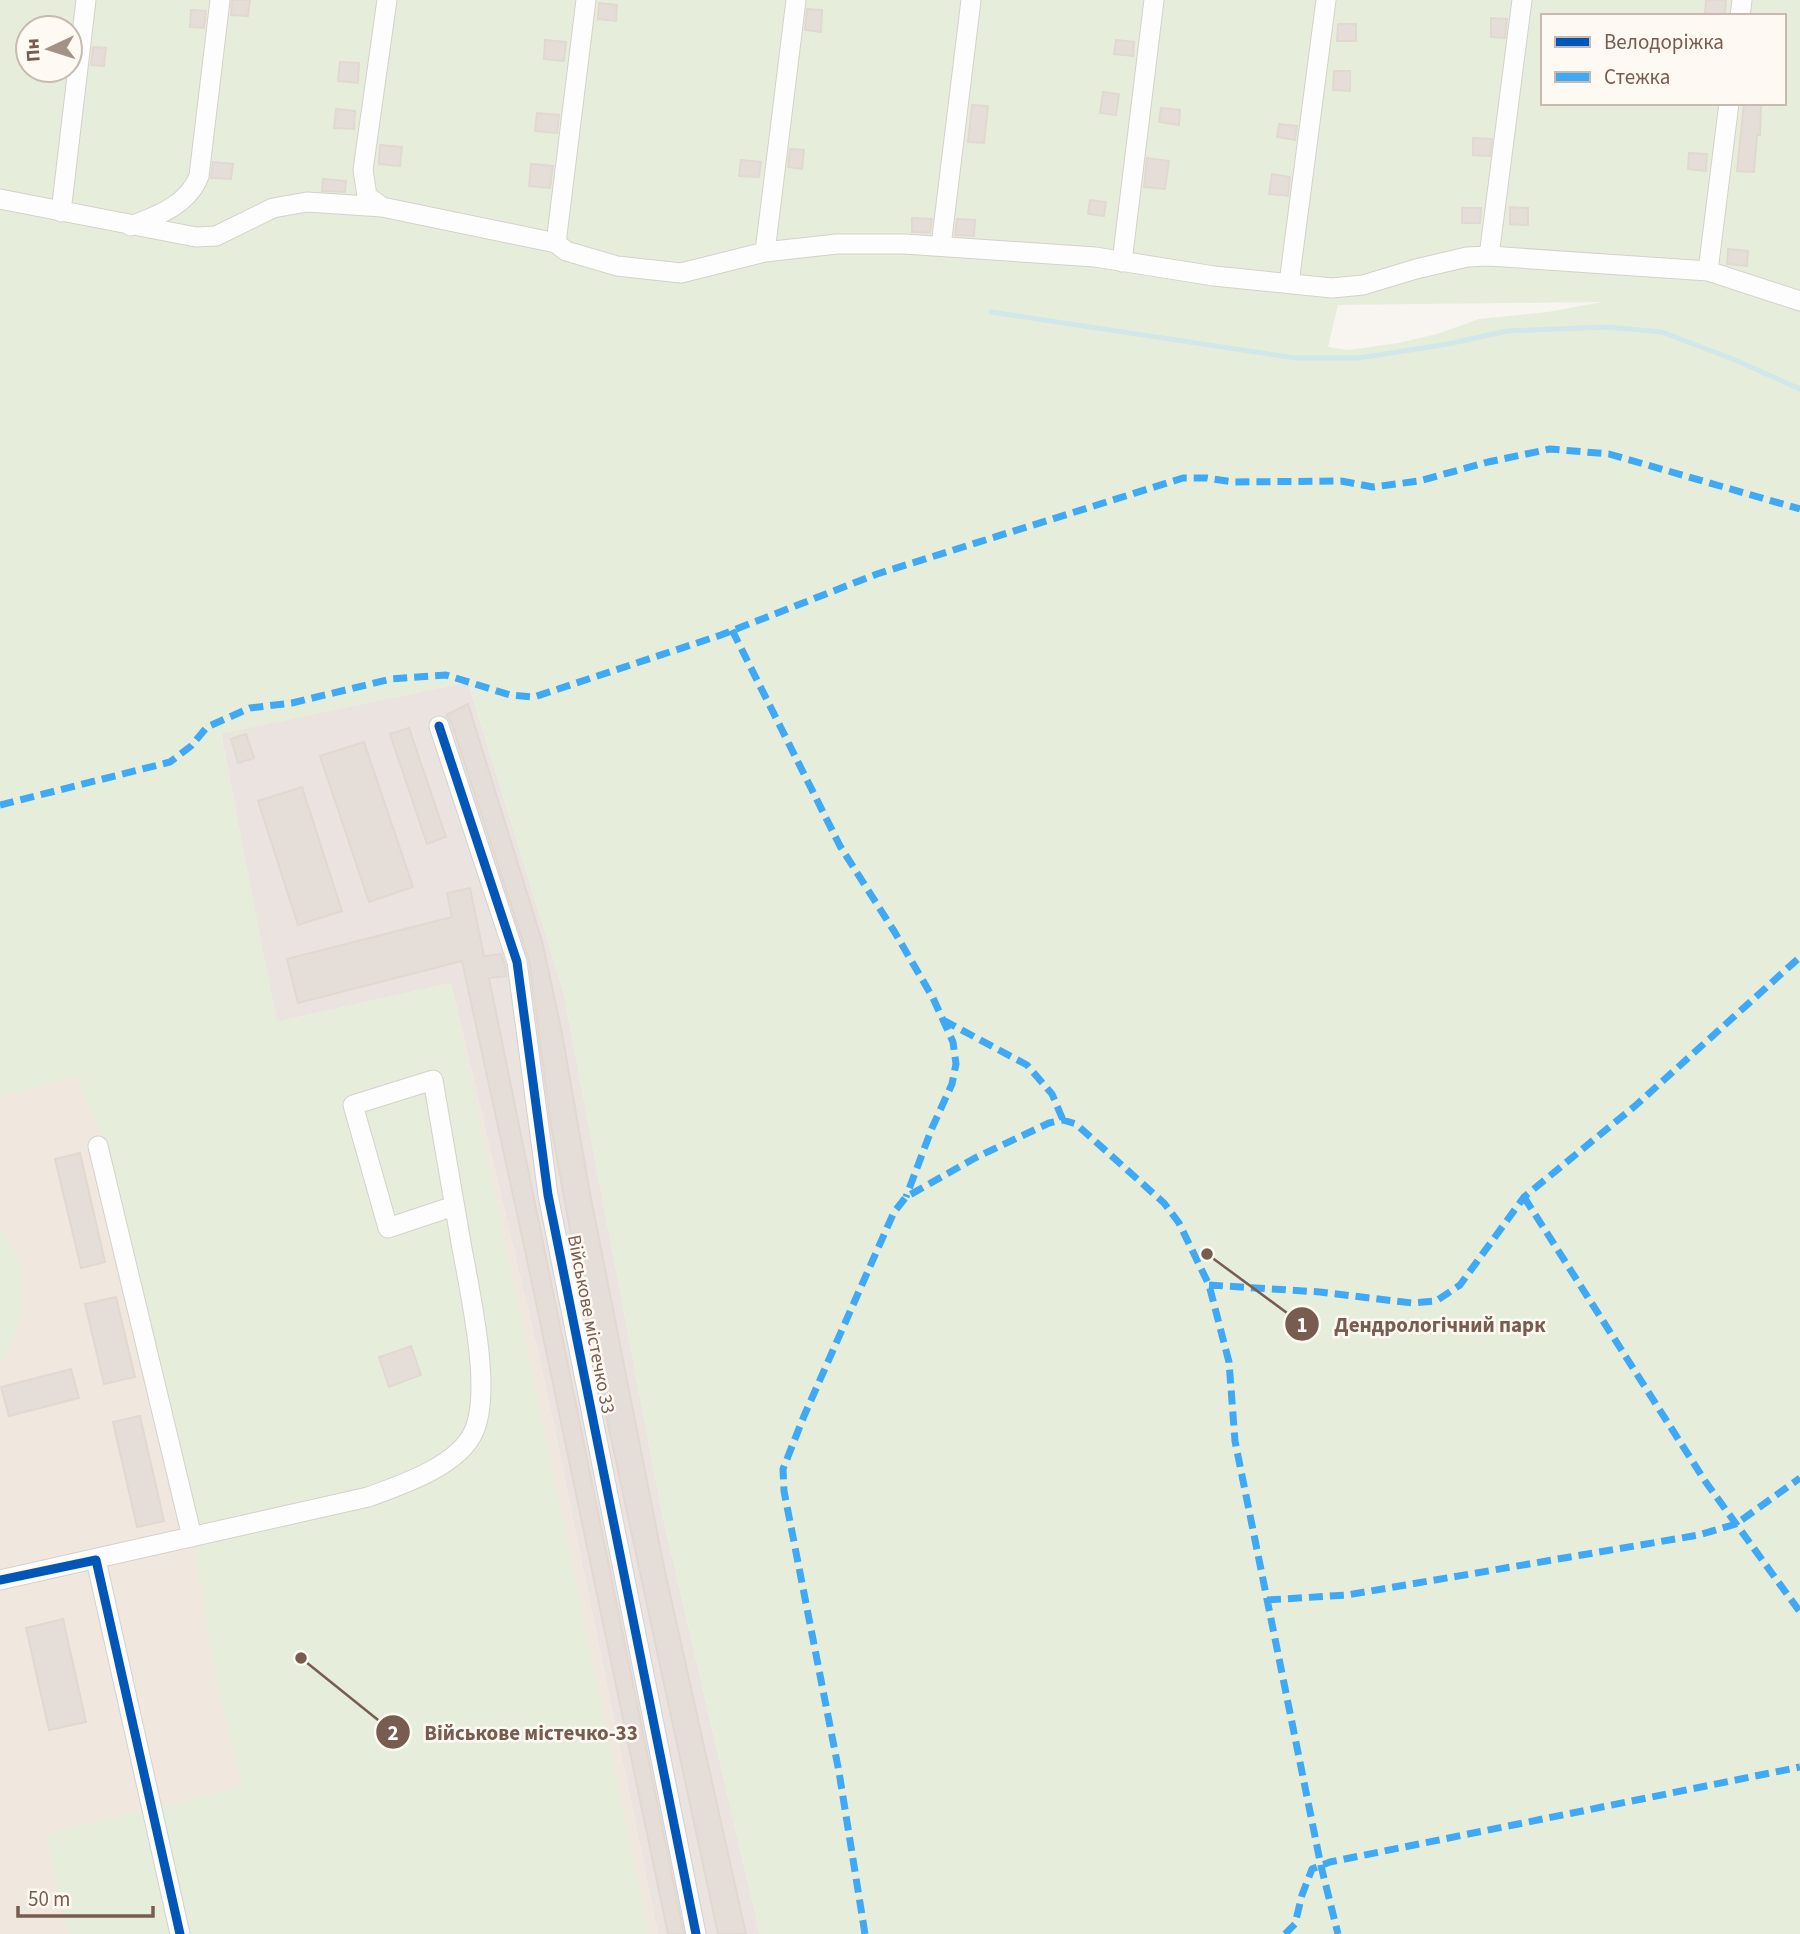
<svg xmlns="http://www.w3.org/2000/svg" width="1800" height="1934" font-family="'Source Sans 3',sans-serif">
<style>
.residential{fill:#f0e7de}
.industrial{fill:#eae3df}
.green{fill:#e6eedb;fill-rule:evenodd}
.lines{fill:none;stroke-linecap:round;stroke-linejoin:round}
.stream{stroke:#d1e7e9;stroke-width:5}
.building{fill:#e5ddd7;stroke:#e1d8d2;stroke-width:2}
.minor-casing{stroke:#d6d0ca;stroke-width:21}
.minor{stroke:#fefdfd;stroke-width:19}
.quiet{stroke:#3fa9f5;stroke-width:7;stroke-dasharray:14 7;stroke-linecap:butt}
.cycleway-casing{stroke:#fef9f3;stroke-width:13}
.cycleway{stroke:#0057b8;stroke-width:9}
.labels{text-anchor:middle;stroke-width:5;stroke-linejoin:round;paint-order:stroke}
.street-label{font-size:19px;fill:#775c4f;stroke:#fef9f3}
.leader{fill:none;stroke:#775c4f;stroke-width:2.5}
.callout-dot{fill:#775c4f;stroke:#fef9f3;stroke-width:2.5}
.mark-label{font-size:21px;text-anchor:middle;font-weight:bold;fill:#fff}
.callout-label{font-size:21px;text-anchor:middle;font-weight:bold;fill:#775c4f;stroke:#fef9f3;stroke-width:5;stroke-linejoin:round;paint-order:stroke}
</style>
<rect width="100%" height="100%" fill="#f8f4f0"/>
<!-- residential -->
<path class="residential" d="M451,983L545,1382L658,1934H0V1096L276,1022Z"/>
<!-- industrial -->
<path class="industrial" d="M468,682L564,994L662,1513L760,1934H658L545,1382L451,983L276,1022L221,733Z"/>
<!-- green -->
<path class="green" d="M0,0H1800V1934H760L662,1513L564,994L468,682L221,734L277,1022L451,983L649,1934H68L46,1834L243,1787L218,1686L192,1537L106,1145L77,1076L0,1097ZM1543,16H1784V103H1543ZM28,28H70V70H28ZM1602,302L1548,312L1479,319L1437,334L1398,343L1349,350L1328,347L1338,305Z
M0,1229C32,1264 28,1327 0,1363Z"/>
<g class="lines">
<!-- stream -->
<path class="stream" d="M991,312L1295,358H1359L1448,344L1507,331L1607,327L1662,332L1735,360L1800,389"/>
</g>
<!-- building -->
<path class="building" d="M232,0H250L248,16L231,15Z
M1706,0H1726L1725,16L1705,14Z
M599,3L617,5L616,21L598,19Z
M807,9L822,10L821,32L805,30Z
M191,10L206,11L204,28L190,27Z
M1491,18L1507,19L1505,38L1491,37Z
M1338,24H1356V41H1337Z
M545,40L566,42L564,61L544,59Z
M1116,40L1134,42L1133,56L1114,54Z
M93,47L106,48L104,66L91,65Z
M340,62L359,63L358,83L338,81Z
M1334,71H1350V91L1333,90Z
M1103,92L1119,94L1116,115L1100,113Z
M1744,103H1761L1760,135H1757L1754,172L1737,171Z
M972,105L988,106L984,143L968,142Z
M1161,108L1180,110L1179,125L1159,122Z
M336,109L355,111L354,129L334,128Z
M537,113L559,115L557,133L535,131Z
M1279,124L1297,126L1295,140L1277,137Z
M1473,138L1492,139L1490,156L1473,155Z
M380,145L402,147L400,166L379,164Z
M790,149L804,150L802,169L788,167Z
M1689,153L1707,154L1706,171L1688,169Z
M1147,158L1169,161L1165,189L1144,187Z
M741,160L761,162L759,177L739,176Z
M213,162L233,164L231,179L211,178Z
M531,164L553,166L550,188L529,186Z
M1272,174L1290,177L1288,196L1269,194Z
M323,179L346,181L345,192L322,191Z
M1090,200L1106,202L1104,216L1088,214Z
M1510,207L1528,208V225L1510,224Z
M1462,208H1481L1480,223H1462Z
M912,218L932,219L930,233L912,232Z
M957,219L975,220L974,236L955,235Z
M1728,249L1748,251L1747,266L1727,264Z
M468,704L542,941L562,1033L589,1188L664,1567L746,1934H718L592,1350L551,1126L529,960L451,722L446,715Z
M409,728L446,837L427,844L390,734Z
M246,734L254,758L238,763L231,739Z
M364,742L413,887L369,902L320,756Z
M302,787L342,911L298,925L258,801Z
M470,888L484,956L501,954L505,965L506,976L489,978L684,1934H668L526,1255L462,961L298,1003L287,959L452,917L447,893Z
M80,1153L105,1262L81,1268L55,1159Z
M116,1297L135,1377L104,1384L85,1304Z
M411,1346L421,1375L389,1387L379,1357Z
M71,1369L79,1398L9,1416L1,1387Z
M140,1416L164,1521L137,1527L113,1422Z
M63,1619L86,1722L49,1730L26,1628Z"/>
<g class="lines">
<defs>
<path id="minor" d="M1740,16L1742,0
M0,199L196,237L216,236L273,208L307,202L382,207L556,243L566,251L617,266L681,273L765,252L837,244H904L1095,257L1214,276L1332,288L1363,285L1416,269L1467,257L1489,256L1708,271L1800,301
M382,207L367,196L363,170L387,0
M61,212L86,0
M131,226C157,216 188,205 199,176L220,0
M556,243L586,0
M941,246L971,0
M765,252L796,0
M1489,256L1522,0
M1122,262L1154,0
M1708,271L1729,103
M1289,283L1326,0
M439,726L517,962L548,1195L696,1934
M98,1146L192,1537
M96,1560L180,1934
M0,1580L368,1497C401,1485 459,1466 474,1431C493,1388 468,1285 460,1237C451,1185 442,1133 433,1080L353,1105L388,1228L454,1206"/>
</defs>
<!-- minor casing -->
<use href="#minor" class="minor-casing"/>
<!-- minor -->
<use href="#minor" class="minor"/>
<!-- quiet -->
<path class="quiet" d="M732,630L840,846L894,931L933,998L953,1042L956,1064L952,1084L932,1128L906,1197
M0,805L170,762L191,746L207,727L250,708L292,703L391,679L446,675L510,695L534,697L721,635L877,574L1183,478H1207L1233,482L1341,481L1373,487L1419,481L1488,462L1550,449L1609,454L1800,509
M943,1020L1027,1065L1052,1094L1063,1120
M1524,1197L1705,1481L1800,1612
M1209,1285L1320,1292L1412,1303L1436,1301L1460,1285L1524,1197L1635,1106L1800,957
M1267,1600L1347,1595L1699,1535L1736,1524L1800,1478
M865,1934L839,1772L784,1491L783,1469L804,1416L894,1212L906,1197L975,1158L1049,1123L1063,1120L1076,1124L1164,1203L1179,1223L1209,1285L1229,1362L1235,1441L1321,1866L1338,1934
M1285,1934L1295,1924L1302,1895L1312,1869L1330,1862L1800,1767"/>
<defs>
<path id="cycleway" d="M439,726L517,962L548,1195L696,1934
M0,1580L96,1560L180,1934"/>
</defs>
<!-- cycleway casing -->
<use href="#cycleway" class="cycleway-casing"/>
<!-- cycleway -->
<use href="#cycleway" class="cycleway"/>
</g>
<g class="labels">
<!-- street labels -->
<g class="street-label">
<text transform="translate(592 1324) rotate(79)" y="7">Військове містечко 33</text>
</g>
</g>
<!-- callouts -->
<path class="leader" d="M1207 1254L1302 1324M301 1658L393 1732"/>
<g class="callout-dot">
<circle cx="1207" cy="1254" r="7"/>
<circle cx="301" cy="1658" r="7"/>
<circle cx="1302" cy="1324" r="18"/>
<circle cx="393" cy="1732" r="18"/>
</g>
<g class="mark-label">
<text x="1302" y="1332">1</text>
<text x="393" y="1740">2</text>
</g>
<g class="callout-label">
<text x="1440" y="1332">Дендрологічний парк</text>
<text x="531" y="1740">Військове містечко-33</text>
</g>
<!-- legend -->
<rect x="1541" y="14" width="245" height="91" fill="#fef9f3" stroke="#c8bab1" stroke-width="2"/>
<rect x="1555" y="37" width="35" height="10" fill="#0057b8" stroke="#c8bab1" stroke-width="2"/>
<text x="1604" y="49" font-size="21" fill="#775c4f">Велодоріжка</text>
<rect x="1555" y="72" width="35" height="10" fill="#3fa9f5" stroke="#c8bab1" stroke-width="2"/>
<text x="1604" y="84" font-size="21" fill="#775c4f">Стежка</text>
<!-- north arrow -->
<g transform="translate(49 49) rotate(266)"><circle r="33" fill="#fef9f3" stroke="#c8bab1" stroke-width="2"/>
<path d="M0-5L12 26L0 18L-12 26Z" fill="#a49187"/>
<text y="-10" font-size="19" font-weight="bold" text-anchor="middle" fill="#775c4f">Пн</text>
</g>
<!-- scale -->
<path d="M18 1906v10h135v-10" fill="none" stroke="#775c4f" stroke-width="3.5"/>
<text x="28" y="1906" font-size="21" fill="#775c4f" stroke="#fef9f3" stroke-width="5" paint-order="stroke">50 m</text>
</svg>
